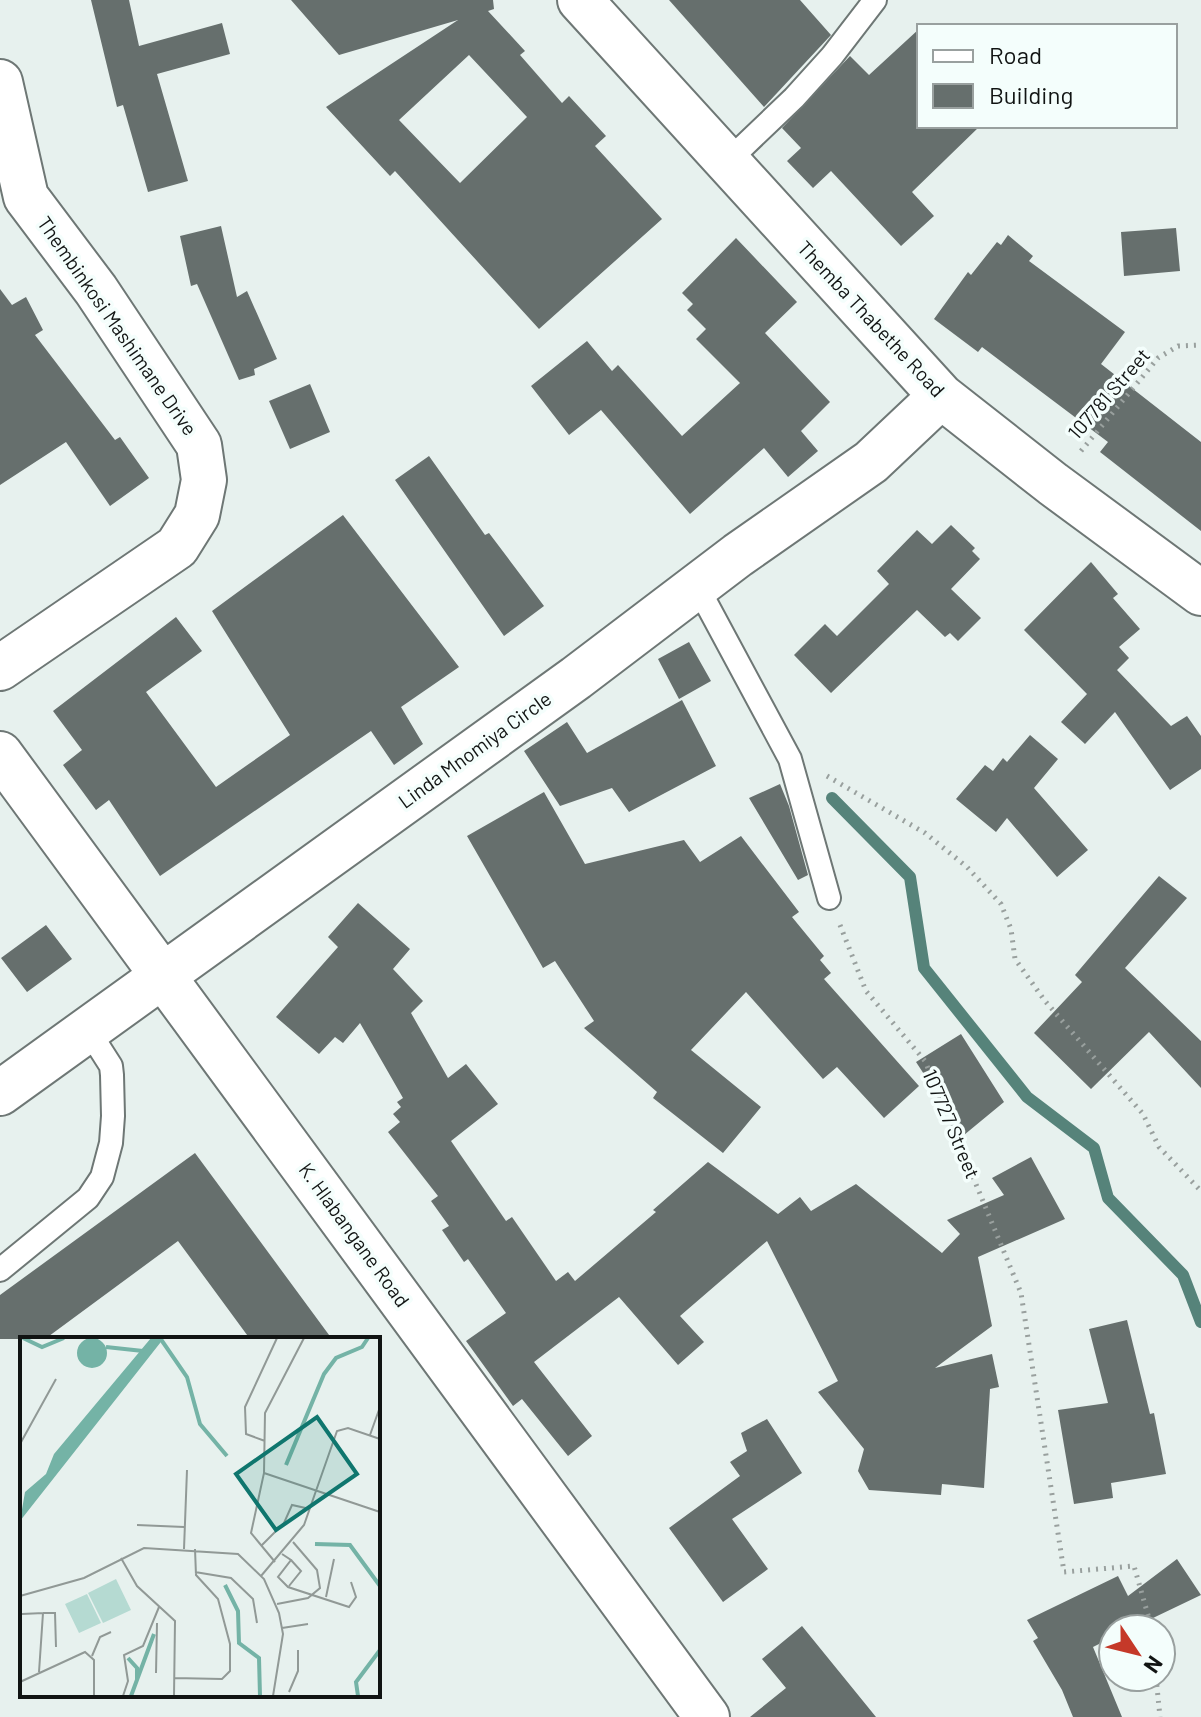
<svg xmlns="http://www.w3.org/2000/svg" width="1201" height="1717" font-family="Barlow,sans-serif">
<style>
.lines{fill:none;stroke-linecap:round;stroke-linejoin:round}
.stream{stroke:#56837a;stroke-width:12}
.building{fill:#666f6d;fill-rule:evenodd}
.service-casing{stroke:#6e7775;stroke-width:26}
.minor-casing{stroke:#6e7775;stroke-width:48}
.path{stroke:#99a09e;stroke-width:5;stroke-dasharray:2 6;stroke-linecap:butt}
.service{stroke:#fff;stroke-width:22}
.minor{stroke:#fff;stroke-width:44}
.labels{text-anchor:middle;stroke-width:7;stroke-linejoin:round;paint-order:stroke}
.street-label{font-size:20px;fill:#111413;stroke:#f4fefc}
.inset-river{fill:none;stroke:#74b3a6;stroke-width:4}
.inset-road{fill:none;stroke:#919996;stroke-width:2}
.view{fill:#0f766e;fill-opacity:0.15;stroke:#0f766e;stroke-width:4}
.inset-edge{fill:none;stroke:#111413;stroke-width:4}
</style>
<rect width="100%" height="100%" fill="#e7f1ee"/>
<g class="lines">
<!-- stream -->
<path class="stream" d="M832,798L910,877L924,968L1027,1097L1094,1148L1108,1198L1183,1275L1201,1322"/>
</g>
<!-- building -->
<path class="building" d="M91,0H129L139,46L222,23L230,54L157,74L188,181L148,192L123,105L117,107Z
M291,0H493L494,9L488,11L525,51L520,55L562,103L569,96L606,136L595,146L662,219L539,329L395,171L390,176L326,107L458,20L339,55ZM469,55L527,117L460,183L399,120Z
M669,0H800L831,35L764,107Z
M919,29V126H980L912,192L934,216L901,246L831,171L813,188L787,161L801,148L782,128L850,56L869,75Z
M221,226L237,297L247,291L277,359L254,369L255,375L239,380L197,284L191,286L180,236Z
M1176,228L1180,271L1124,276L1121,232Z
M1008,235L1033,256L1029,261L1125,332L1101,364L1201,442V531L1100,452L1108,442L982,347L978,352L934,319L968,272L971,275L997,242L1001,245Z
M736,238L797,302L765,333L830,402L801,431L818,451L788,477L764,448L690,514L601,410L569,435L531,386L587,341L612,371L618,365L682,436L740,383L696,339L706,329L687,310L693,304L682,293Z
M0,289L12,305L26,297L43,330L35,335L115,440L120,437L149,478L110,506L66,442L0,485Z
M310,384L330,432L290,449L269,401Z
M429,456L485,535L489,533L544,606L504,636L395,480Z
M343,515L459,667L401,707L423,744L394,765L371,731L160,876L109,800L96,810L63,765L82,750L53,711L176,617L202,651L146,692L216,787L290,735L212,611Z
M951,525L975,548L972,551L980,559L951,589L981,618L958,641L950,633L945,637L917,610L831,693L794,655L825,624L837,636L889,584L877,571L917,530L932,544Z
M1091,562L1118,594L1113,598L1140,629L1119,647L1129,658L1117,670L1171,726L1187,716L1201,736V769L1170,790L1115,712L1085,744L1061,722L1087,694L1024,630Z
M689,642L711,681L679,699L658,659Z
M682,700L716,766L629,812L612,788L560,806L524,751L567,722L587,753Z
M1030,735L1058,759L1034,788L1088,850L1057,877L1007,818L996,832L956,799L985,765L993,771L1003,758L1007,762Z
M780,784L789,806L808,875L798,880L749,798Z
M544,792L585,864L684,840L700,862L741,836L799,912L792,917L824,956L820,960L831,973L824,979L919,1086L884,1118L837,1067L823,1079L746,992L691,1050L761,1107L723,1153L653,1098L657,1092L584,1028L594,1021L555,961L543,968L467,836Z
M1159,876L1187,898L1125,968L1201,1041V1088L1149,1032L1091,1089L1034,1033L1082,982L1075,975Z
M358,903L410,949L393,969L423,1001L411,1013L448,1078L466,1064L498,1104L451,1141L506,1221L512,1217L556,1281L568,1272L575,1281L656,1212L653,1210L708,1162L778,1214L800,1197L811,1211L856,1184L942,1253L960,1234L947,1220L1004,1195L992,1178L1031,1157L1065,1219L978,1257L992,1326L935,1368L992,1354L999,1387L990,1389L984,1488L942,1484L941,1495L869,1490L858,1471L864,1449L818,1392L838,1381L767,1241L680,1316L704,1342L678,1365L619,1297L534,1362L592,1436L568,1456L522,1399L513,1406L466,1341L506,1313L468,1259L464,1262L442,1230L449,1226L431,1201L438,1196L388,1132L400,1122L393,1114L401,1107L397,1102L403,1098L360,1023L343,1043L335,1037L319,1054L276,1017L338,947L328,937Z
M46,925L72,959L27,992L1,958Z
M961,1034L1004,1102L964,1135L916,1062Z
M195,1153L332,1339H250L178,1241L45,1339H0V1295Z
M1127,1320L1150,1414L1154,1413L1166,1474L1111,1483L1113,1498L1074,1504L1058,1410L1108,1403L1089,1329Z
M767,1419L802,1473L732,1519L768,1569L723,1602L669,1528L740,1476L730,1462L747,1451L741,1433Z
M1177,1559L1201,1595L1130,1629H1113V1637L1093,1647L1122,1717H1073L1062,1690L1033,1641L1038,1638L1027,1620L1118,1576L1128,1596Z
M802,1626L876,1717H750L786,1688L762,1659Z"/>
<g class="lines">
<defs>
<path id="service" d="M727,162L794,98L832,56L875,0
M697,586L790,759L829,898
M0,1270L88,1198L102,1177L111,1143L113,1116L112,1075L111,1066L88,1030"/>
<path id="minor" d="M580,0L941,396L1053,484L1201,593
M0,82L26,197L96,290L199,445L204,480L197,515L177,547L0,668
M0,754L707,1717
M0,1093L576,678L738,555L871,462L941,396"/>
</defs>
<!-- service casing -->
<use href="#service" class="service-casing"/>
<!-- minor casing -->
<use href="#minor" class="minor-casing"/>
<!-- path -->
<path class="path" d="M1081,451L1158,358L1178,346L1201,345
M827,776L925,833L967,867L1001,904L1011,929L1015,959L1045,1001L1143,1114L1159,1147L1201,1191
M840,925L866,991L925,1061L1021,1293L1064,1572L1134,1566L1152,1629
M1156,1677L1160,1717"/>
<!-- service -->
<use href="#service" class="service"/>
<!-- minor -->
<use href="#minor" class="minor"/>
</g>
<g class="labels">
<!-- street labels -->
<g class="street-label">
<text transform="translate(871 319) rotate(47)" y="7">Themba Thabethe Road</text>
<text transform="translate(117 326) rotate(55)" y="7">Thembinkosi Mashimane Drive</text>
<text transform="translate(1109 394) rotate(-49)" y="7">107781 Street</text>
<text transform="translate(475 750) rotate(-36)" y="7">Linda Mnomiya Circle</text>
<text transform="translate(951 1124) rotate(67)" y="7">107727 Street</text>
<text transform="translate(354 1235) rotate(54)" y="7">K. Hlabangane Road</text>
</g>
</g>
<!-- overview -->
<g transform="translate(20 1337)">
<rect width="360" height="360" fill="#e7f1ee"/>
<path d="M96,242L111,273L83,286L68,256ZM67,257L81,286L59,296L45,267Z" fill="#b5dad2"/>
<path d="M131,1H144L0,184L5,155L26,137L34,117ZM57 16a15 15 0 1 1 30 0a15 15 0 1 1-30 0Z" fill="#74b3a6"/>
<path class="inset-river" d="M3,1L22,10L44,1M140,1L167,40L180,87L207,119M86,10L123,14M266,128L304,37L316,21L342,10L348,1M295,207L330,208L360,249M205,248L218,274L219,306L239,321L240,359M108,321L117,331V342M111,359L134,297M338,359L336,345L360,313"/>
<path class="inset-road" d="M350,98L360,70M245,104L226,97L225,70L257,1M0,107L36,42M244,136L360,175M117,188L164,190M241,209L264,186L272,168L290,172M164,212L167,133M262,217L271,223L258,240L268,250L329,270L336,260L331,245M101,221L117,249L155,284L154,359M255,225L231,196L244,136L245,76L284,1M175,235L211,241L233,262L237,286M241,239L284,188L317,94L328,91L360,102M269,249L281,234L271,223M0,259L64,241L124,211L218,217L244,242L259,276L263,297L253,359M306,260L314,222M257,267L288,261L300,251L297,233L273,205M0,271V299M23,276H35L36,310M2,277L23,276L19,335M262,291L288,287M72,319L80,300L91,295M136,336L137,286M154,341L202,342L210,334V307L198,262L176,238L175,212M0,345L65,315L74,323V359M269,355L278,334V313M103,359L108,344L104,318L123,309L139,270"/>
<path class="view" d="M297,80L337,137L256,193L216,137Z"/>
<rect width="360" height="360" class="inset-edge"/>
</g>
<!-- legend -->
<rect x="917" y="24" width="260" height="104" fill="#f4fefc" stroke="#99a09f" stroke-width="2"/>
<rect x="933" y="50" width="40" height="12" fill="#ffffff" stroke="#99a09f" stroke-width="2"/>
<text x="989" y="64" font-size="24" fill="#111413">Road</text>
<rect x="933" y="84" width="40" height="24" fill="#666f6d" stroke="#99a09f" stroke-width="2"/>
<text x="989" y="104" font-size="24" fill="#111413">Building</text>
<!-- north arrow -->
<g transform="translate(1137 1653) rotate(125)"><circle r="38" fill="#f4fefc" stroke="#99a09f" stroke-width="2"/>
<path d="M0-6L14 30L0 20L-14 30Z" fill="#c53929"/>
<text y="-12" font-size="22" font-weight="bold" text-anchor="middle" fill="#111413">N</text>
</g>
</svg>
